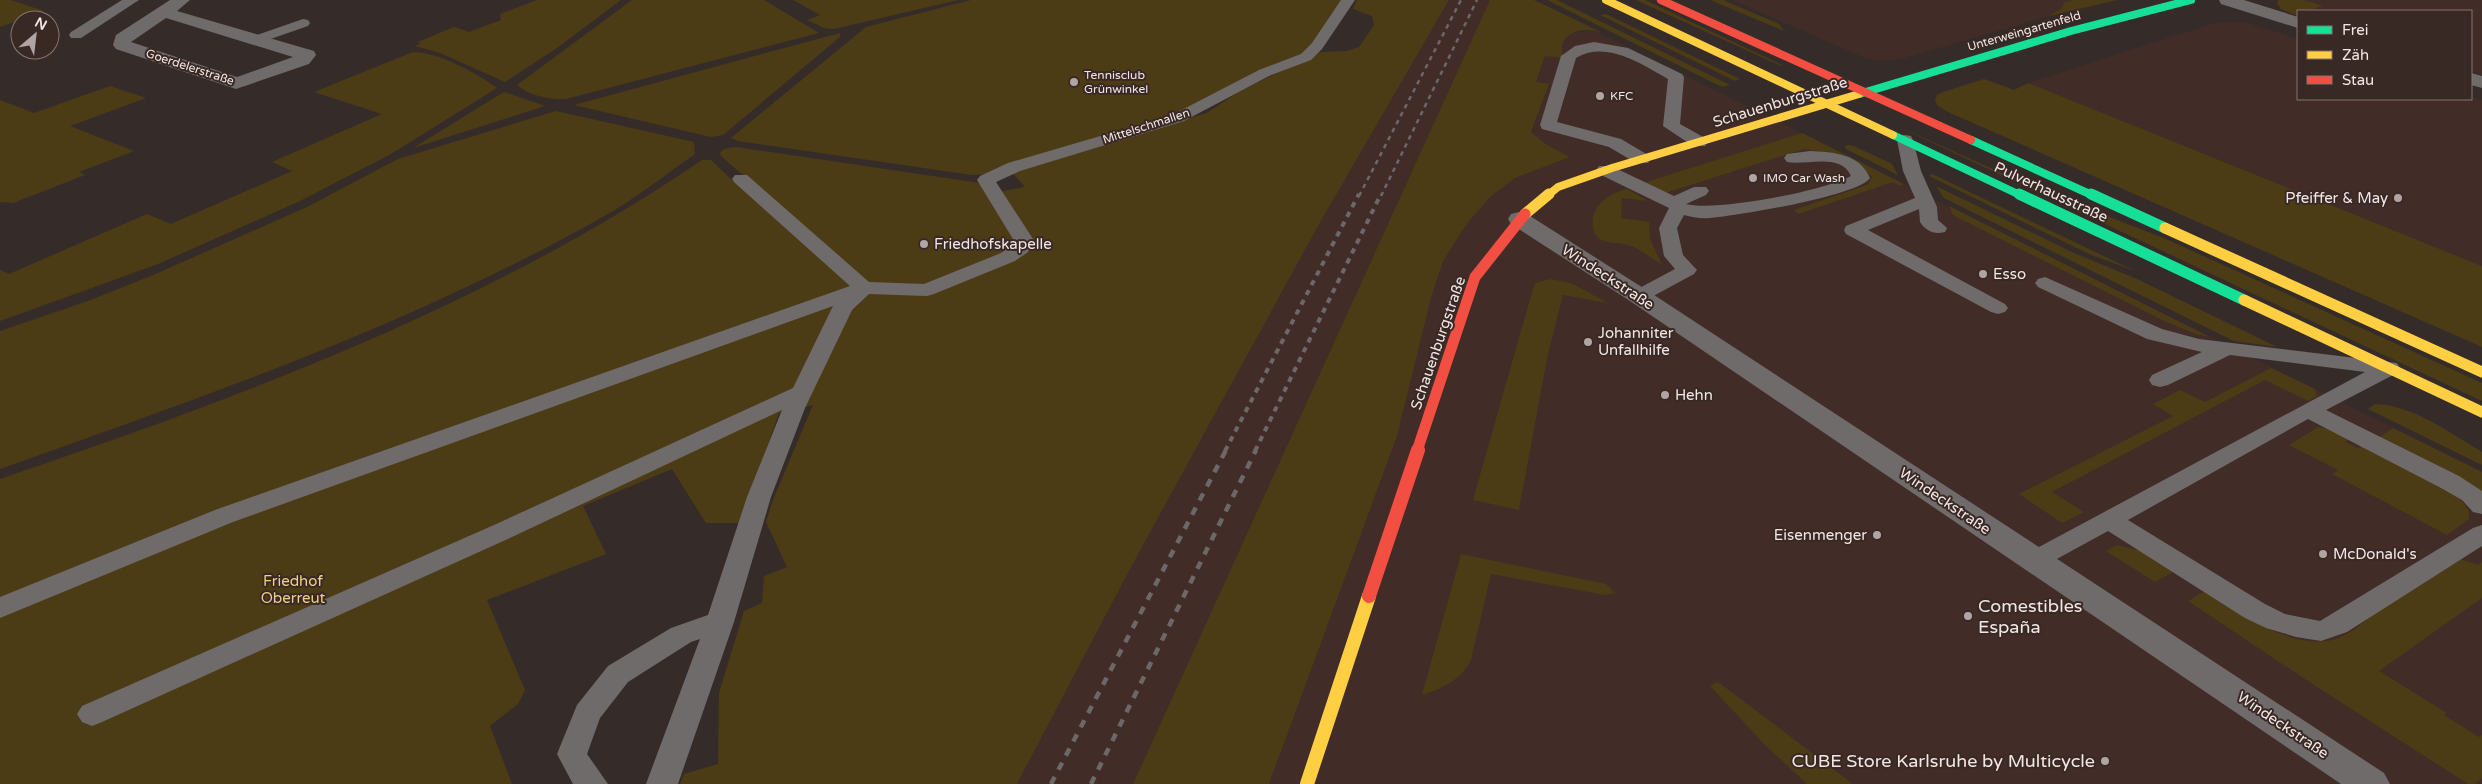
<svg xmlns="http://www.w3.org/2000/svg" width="2482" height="784" font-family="'Varela Round',sans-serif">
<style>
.built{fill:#412c27}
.green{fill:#4c3c16}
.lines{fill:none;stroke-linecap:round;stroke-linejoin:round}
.lane{fill:#6f6b6b;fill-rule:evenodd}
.street{fill:#6f6b6b;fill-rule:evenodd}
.fast-far1{stroke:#16e098;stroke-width:8}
.fast{stroke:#16e098;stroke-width:11}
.slow-far2{stroke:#ffcf43;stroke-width:8}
.slow-far1{stroke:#ffcf43;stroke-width:11}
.slow{stroke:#ffcf43;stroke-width:14}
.jam-far2{stroke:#f24e42;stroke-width:8}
.jam-far1{stroke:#f24e42;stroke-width:11}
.jam{stroke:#f24e42;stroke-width:14}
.rail-far2{stroke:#6d6868;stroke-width:2.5;stroke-dasharray:4.5 4.5;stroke-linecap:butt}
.rail-far1{stroke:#6d6868;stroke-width:4;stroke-dasharray:5.5 5.5;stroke-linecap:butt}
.rail{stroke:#6d6868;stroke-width:4.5;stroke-dasharray:8 8;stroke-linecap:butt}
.poi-dot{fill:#b0a5a3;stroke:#392925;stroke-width:2}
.labels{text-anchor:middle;stroke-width:4;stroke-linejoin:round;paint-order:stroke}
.far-street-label{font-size:12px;fill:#f2e6e4;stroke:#392925}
.far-poi-label{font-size:12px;fill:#f2e6e4;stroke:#392925;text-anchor:start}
.street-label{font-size:15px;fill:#f2e6e4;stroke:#392925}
.poi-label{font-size:15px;fill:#f2e6e4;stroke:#392925;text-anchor:start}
.park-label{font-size:15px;fill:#efcf87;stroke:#392925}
.near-poi-label{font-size:18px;fill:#f2e6e4;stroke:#392925;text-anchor:start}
</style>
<rect width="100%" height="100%" fill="#352c2a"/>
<!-- built -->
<path class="built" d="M1449,0H1490L1133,784H1017L1130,569L1318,226Z
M1732,0H2117L2049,16L1901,59L1884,61L1865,58Z
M2278,0H2482V75L2471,71V11H2298V16L2281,9L2277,4Z
M2227,22L2247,23L2298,39V99H2471V96L2482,100V266L2028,83L2214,23Z
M1592,29L2482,472V784H1269L1313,662L1443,261L1466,225L1490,197L1515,178L1569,157L1547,145L1531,132L1549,85L1536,83L1545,55L1561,50L1564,38L1570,34Z"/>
<!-- green -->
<path class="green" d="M0,0H11L44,11L0,27Z
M537,0H621L557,48L505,82L440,53L415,46L420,44L418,42L454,27L469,32L501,20L500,14Z
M632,0H764L819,33L566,99C550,100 530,96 517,85Z
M793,0H958L834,29L824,28L807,20L820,15Z
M971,0H1344L1313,46L1301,55L1240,80L1185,111L987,174L972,175L738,141L731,138L866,27Z
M1357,0H1449L1318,226L1130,569L1017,784H680L684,774L718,764L719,693L744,611L762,603L764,576L787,567L766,522L773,500L813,405L779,413L740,523H706L672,469L583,506L606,554L487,600L525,690L518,704L490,726L512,784H0V479C242,397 490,305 702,160H711L732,180L744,176L721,156L720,153L724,149L736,147L980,183L988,194L1025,187L1012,172L1207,113L1240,91L1321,52L1347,51L1359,47L1374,25L1372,16L1353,9Z
M1490,0H1534L1601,32C1581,26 1556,33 1563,58L1545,56L1536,82L1549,84L1531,132L1547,145L1570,157L1515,178L1490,197L1466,225L1443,261L1431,298L1397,436L1269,784H1133Z
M1547,0H1557L1730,85L1722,87Z
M1636,0H1645L1784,66L1779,65Z
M1710,0H1723L1779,24L1784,31Z
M2073,0H2117L2049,16L2061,9L2065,2Z
M2278,0H2304L2323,6L2307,11H2298V16L2281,9L2277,4Z
M1606,14L1740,79L1735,81L1600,15Z
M840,33V37L723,135L711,137L574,105Z
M413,52C438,52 477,73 497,88L391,154L300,201L158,264L0,321V270L9,274L147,214L171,224L292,171L272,162L382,114L314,92Z
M1984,79L2014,90L2028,83L2482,266V347L1948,112L1938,106L1935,100L1937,95L1943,92Z
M110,86L146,98L70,126L134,151L79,172L85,175L13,203L0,202V100L34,113Z
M504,92L545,106L413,148Z
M556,111L694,142L695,154C668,173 641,194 613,211C420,322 209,395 0,469V331L88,301L151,276L307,207L398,159Z
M1888,122L2035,188L2166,239L2482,383V401Z
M1802,133L1904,184L1899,186L1893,182L1798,214L1794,210L1861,187L1868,184L1872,177L1863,168L1834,153L1804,149L1662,194L1643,183Z
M1847,145L1854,146L1892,164L1898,175L1846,149L1845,147Z
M1932,174L2135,271L2089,254L1929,176Z
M1936,186L2074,253L2137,279L2277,347L2234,341L1944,198Z
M1627,189L1648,201L1622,198L1621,218L1649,222L1650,239L1662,265C1652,259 1640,248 1628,245C1618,242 1607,244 1598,238C1595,235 1594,232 1593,228C1589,207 1609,193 1627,189Z
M1949,206L2210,337L2196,334L2164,321L1953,215Z
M1550,279L1571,283L1608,303L1563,295L1548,354L1519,510L1473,500L1533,289L1536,283Z
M2271,368L2315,389L2317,396L2308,401L2265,380L2052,492L2084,512L2062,523L2019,494L2173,416L2153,404L2180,390L2205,402Z
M2375,404C2413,405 2450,433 2482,452V465L2368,409Z
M2318,427L2330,428L2352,438L2345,442L2358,448L2365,444C2387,456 2474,490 2469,519L2447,535L2332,474L2338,470L2289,445Z
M2393,428L2482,472V492L2378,438Z
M2117,545L2141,551L2175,571L2155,582L2106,551Z
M1461,554L1606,584L1615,593L1605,595L1491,574L1471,660C1461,680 1443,688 1422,695Z
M2457,558L2478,565L2482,562V598L2379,671L2447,713L2444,715L2479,737L2482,735V778L2475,784H2468L2314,685L2188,601L2205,591C2240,611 2283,646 2326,641C2349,639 2366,619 2384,606C2408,589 2433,574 2457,558Z
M1718,682L1853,784H1807L1764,744L1710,686Z"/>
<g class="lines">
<!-- lane -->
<path class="lane" d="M122,0H139L81,38H71L69,35L71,32Z
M1341,0H1355L1322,49L1311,60L1269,76L1184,121L1020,171L996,182L1033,239L1028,252L1015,261L934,294L927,296L869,294L852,310L805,408L771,497L734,622L678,784H646L700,639L691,642L628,682L600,718L587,754L608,784H573L557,754L577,705L608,666L671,628L708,615L747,497L782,410L512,537L102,722L92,726L82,722L77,714L82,706L494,525L793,388L833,306L233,522L0,618V597L215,510L850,286L735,183L732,179L735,175H747L869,282L924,284L1001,253L1012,245L1013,239L977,180L980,176L1008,163L1172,115L1259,70L1301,54L1312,43Z
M303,19L308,20L310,23L308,26L256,44L249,40L251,37Z
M1594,42L1628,48L1682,74L1684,77L1680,124L1705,138L1708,142L1705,146H1693L1663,126L1668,79C1641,64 1606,40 1576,58L1557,122L1621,139L1648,155L1651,159L1648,163H1636L1609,147L1542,129L1540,125L1561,56L1575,46Z
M1905,135L1911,136L1913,140L1921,171L1937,207L1938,220L1947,228L1945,232C1934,235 1926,231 1920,222L1919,209L1868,230L2005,304L2008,308L2005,312L1998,314L1991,312L1846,234L1844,230L1846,226L1915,198L1903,171L1897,140L1899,136Z
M1810,151C1834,152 1860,154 1870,178C1858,196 1736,216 1710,218C1701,219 1692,217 1684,215L1677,228L1683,255L1697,270L1694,274L1646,300L1639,302L1632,300L1629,296L1632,292L1675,269L1664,256L1659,228L1669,208L1599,174L1596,170L1599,166H1611L1674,196L1694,187H1706L1709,191L1706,195L1686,204C1715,212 1824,191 1851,176C1841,152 1805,166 1787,162L1784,158L1787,154Z
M2045,277L2162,329L2199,339L2397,363L2400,368L2397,373L2326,410L2459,476L2482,491V514L2473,512L2462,500L2441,488L2308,419L2128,520L2265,604L2285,614L2320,621L2473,528L2482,525V546L2347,632L2321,641L2296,637L2266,628L2245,618L2108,531L2044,566L2035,569L2026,566L2022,560L2026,554L2365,372L2230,355L2168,385L2160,387L2152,385L2149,380L2152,375L2202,352L2147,339L2038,287L2035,283L2038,279Z"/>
<!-- street -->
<path class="street" d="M170,0H190L177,11L314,51L316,55L309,64L236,89L116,49L113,45L116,35ZM166,18L293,57L237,77L131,42Z
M2219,0H2244L2298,17V28L2221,4Z
M2471,73L2482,76V88L2471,85Z
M1519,212L1527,214L1648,291L2384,773L2390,784H2341L1630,301L1511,224L1508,219L1511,214Z"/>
<!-- fast-far1 -->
<path class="fast-far1" d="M1859,94L2071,31L2191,0
M1893,135L2022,196
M1971,140L2094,196"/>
<!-- fast -->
<path class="fast" d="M2019,194L2244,300
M2091,194L2165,228"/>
<!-- slow-far2 -->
<path class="slow-far2" d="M1606,0L1893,135
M1547,196L1558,187L1612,168L1859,94"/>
<!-- slow-far1 -->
<path class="slow-far1" d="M1525,214L1549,194
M2165,228L2482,372
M2244,300L2482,412"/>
<!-- slow -->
<path class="slow" d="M1307,784L1369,596"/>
<!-- jam-far2 -->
<path class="jam-far2" d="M1661,0L1971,140"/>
<!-- jam-far1 -->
<path class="jam-far1" d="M1417,451L1475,277L1525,214"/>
<!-- jam -->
<path class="jam" d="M1369,596L1418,450"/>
<!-- rail-far2 -->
<path class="rail-far2" d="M1359,196L1461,0
M1381,196L1477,0"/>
<!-- rail-far1 -->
<path class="rail-far1" d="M1225,451L1359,194
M1255,451L1381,194"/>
<!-- rail -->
<path class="rail" d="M1051,784L1226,450
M1091,784L1256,450"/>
</g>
<!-- markers -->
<g class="poi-dot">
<circle cx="1074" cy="82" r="5"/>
<circle cx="1600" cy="96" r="5"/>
<circle cx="1753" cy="178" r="5"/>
<circle cx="2398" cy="198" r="5"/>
<circle cx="924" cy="244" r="5"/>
<circle cx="1983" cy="274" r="5"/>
<circle cx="1588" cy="342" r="5"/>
<circle cx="1665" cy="395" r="5"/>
<circle cx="1877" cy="535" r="5"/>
<circle cx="2323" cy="554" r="5"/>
<circle cx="1968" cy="616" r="5"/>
<circle cx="2105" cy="761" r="5"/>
</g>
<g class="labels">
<!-- far-street labels -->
<g class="far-street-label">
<text transform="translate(2024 31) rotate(-16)" y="4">Unterweingartenfeld</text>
<text transform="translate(190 67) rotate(18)" y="4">Goerdelerstraße</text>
<text transform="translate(1146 126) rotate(-18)" y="4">Mittelschmallen</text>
</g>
<!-- far-poi labels -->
<g class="far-poi-label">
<text x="1084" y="79">Tennisclub<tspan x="1084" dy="14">Grünwinkel</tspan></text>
<text x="1610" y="100">KFC</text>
<text x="1763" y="182">IMO Car Wash</text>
</g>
<!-- street labels -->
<g class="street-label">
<text transform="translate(1780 102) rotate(-17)" y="5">Schauenburgstraße</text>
<text transform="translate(2051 192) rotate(25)" y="5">Pulverhausstraße</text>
<text transform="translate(1608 277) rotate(33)" y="5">Windeckstraße</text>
<text transform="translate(1438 343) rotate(-71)" y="5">Schauenburgstraße</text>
<text transform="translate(1945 501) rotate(34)" y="5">Windeckstraße</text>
<text transform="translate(2283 725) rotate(34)" y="5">Windeckstraße</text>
</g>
<!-- poi labels -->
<g class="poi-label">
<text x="2388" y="203" text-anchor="end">Pfeiffer &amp; May</text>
<text x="934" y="249">Friedhofskapelle</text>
<text x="1993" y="279">Esso</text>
<text x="1598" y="338">Johanniter<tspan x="1598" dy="17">Unfallhilfe</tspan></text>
<text x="1675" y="400">Hehn</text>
<text x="1867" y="540" text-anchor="end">Eisenmenger</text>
<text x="2333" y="559">McDonald's</text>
</g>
<!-- park labels -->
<g class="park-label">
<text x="293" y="586">Friedhof<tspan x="293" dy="17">Oberreut</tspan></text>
</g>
<!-- near-poi labels -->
<g class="near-poi-label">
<text x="1978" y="612">Comestibles<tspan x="1978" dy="21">España</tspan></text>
<text x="2095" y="767" text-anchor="end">CUBE Store Karlsruhe by Multicycle</text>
</g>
</g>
<!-- legend -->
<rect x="2297" y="10" width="175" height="90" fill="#392925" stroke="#837571"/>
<rect x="2307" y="26" width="25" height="8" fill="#16e098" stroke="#837571"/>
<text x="2342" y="35" font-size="15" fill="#f2e6e4">Frei</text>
<rect x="2307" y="51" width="25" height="8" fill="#ffcf43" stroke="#837571"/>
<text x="2342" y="60" font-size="15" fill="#f2e6e4">Zäh</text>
<rect x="2307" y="76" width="25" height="8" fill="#f24e42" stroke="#837571"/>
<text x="2342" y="85" font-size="15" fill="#f2e6e4">Stau</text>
<!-- north arrow -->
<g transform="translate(35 35) rotate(28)"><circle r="24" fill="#392925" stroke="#837571"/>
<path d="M0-4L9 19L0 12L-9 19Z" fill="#b0a5a3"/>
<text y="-8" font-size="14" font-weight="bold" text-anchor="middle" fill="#f2e6e4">N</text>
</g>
</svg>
